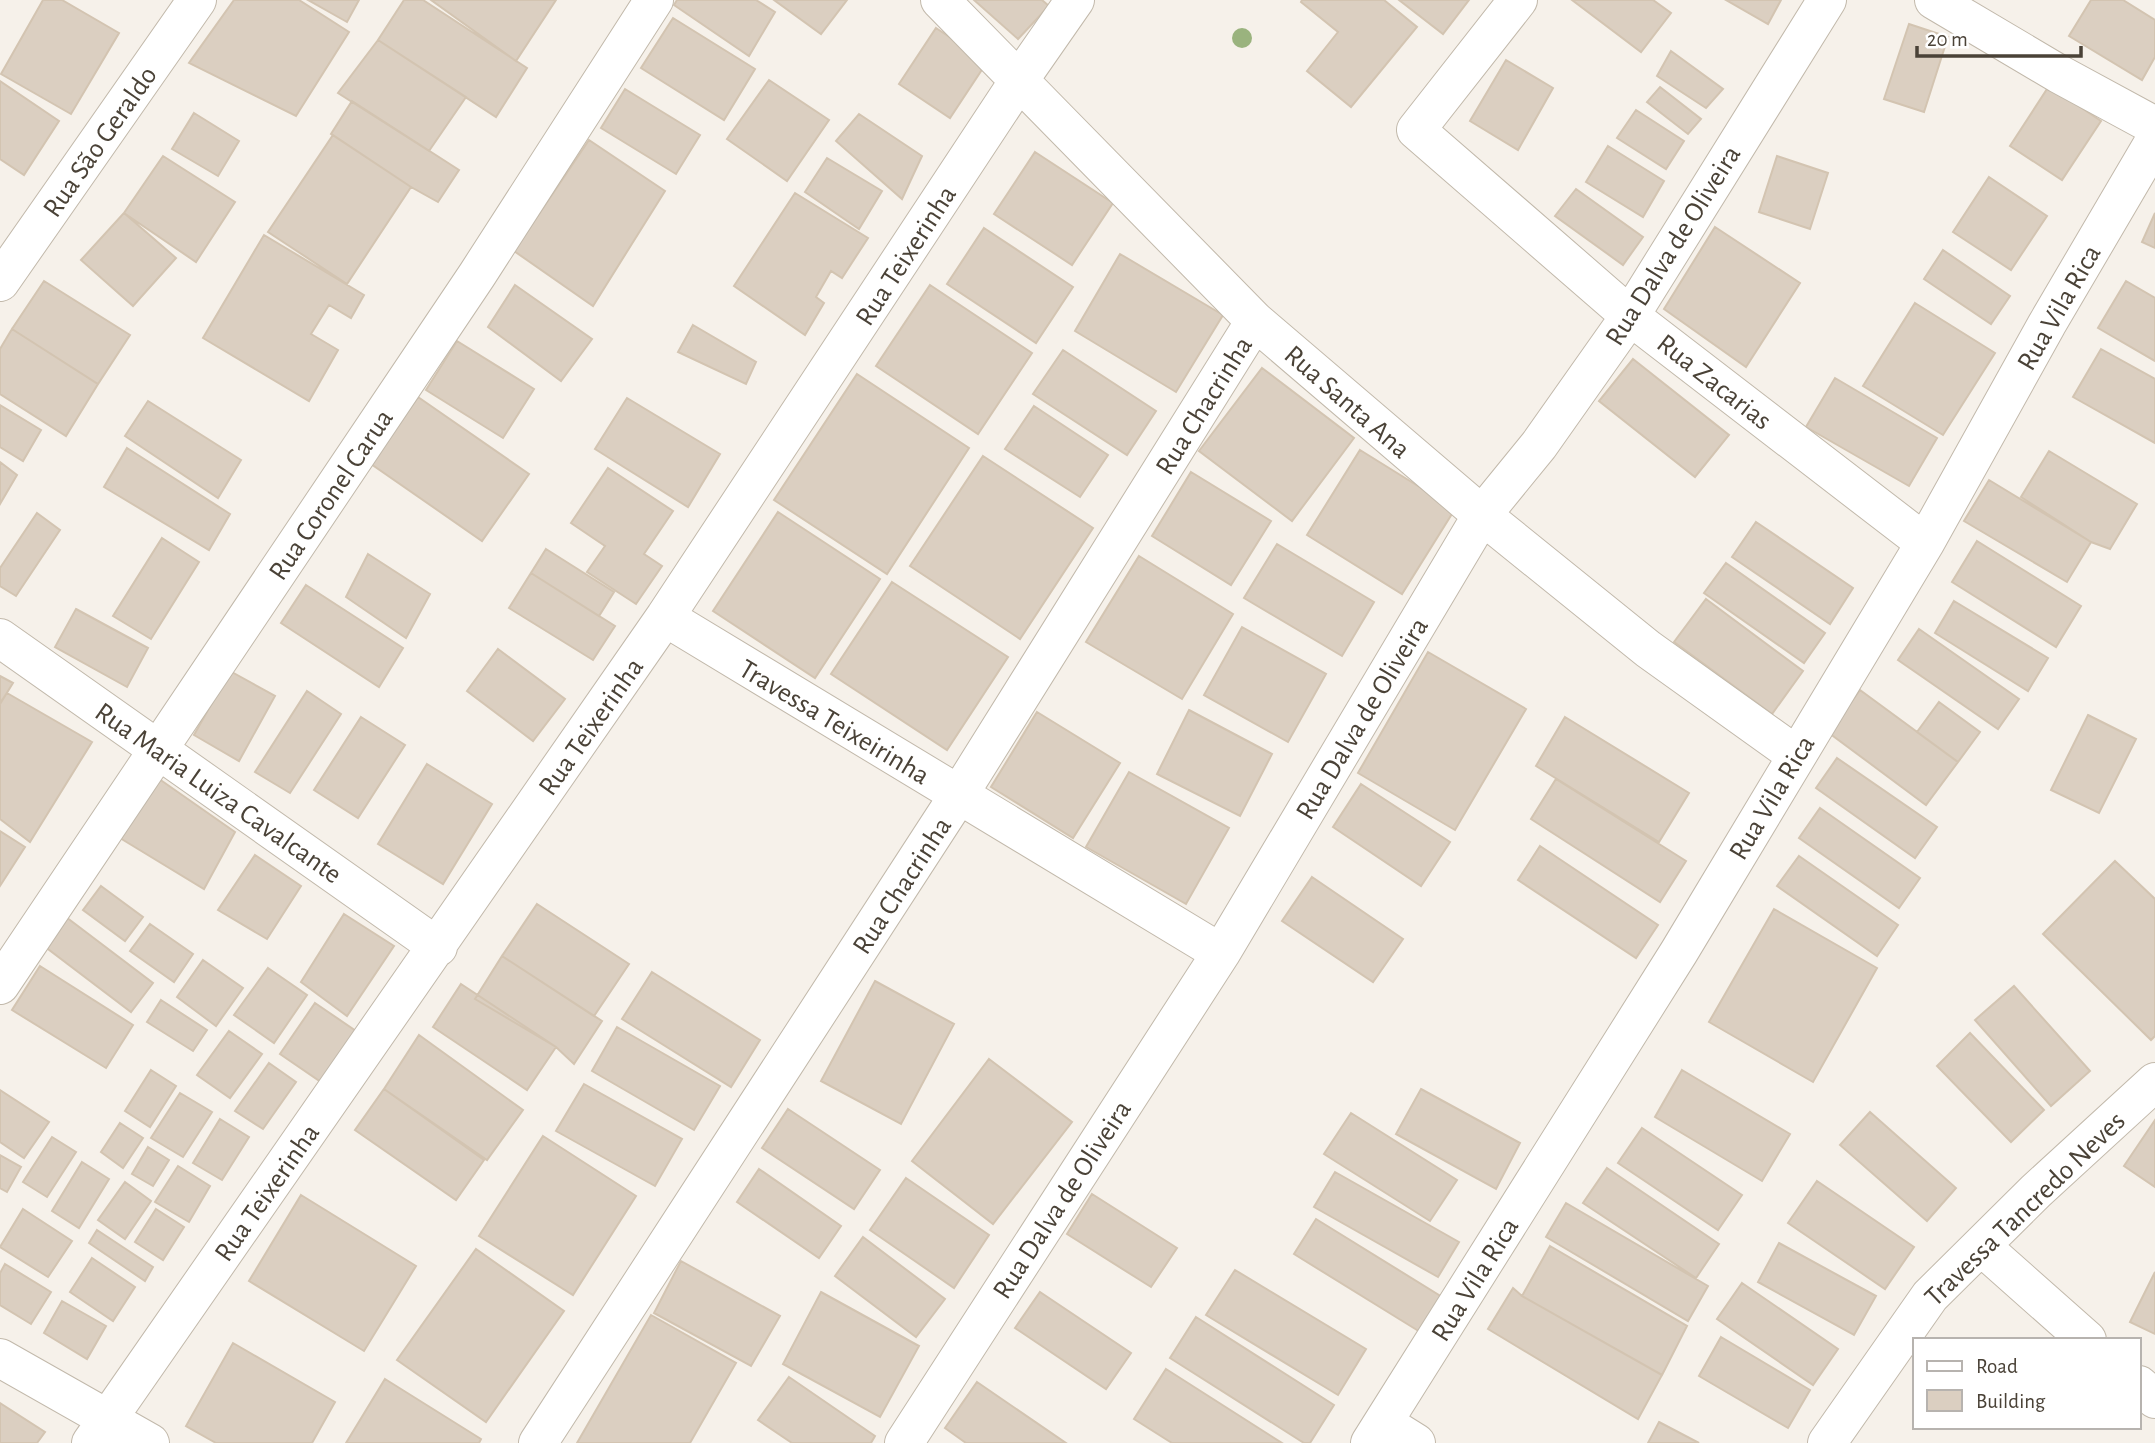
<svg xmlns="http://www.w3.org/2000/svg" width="2155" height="1443" font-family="'Alegreya Sans',sans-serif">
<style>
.building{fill:#dbcfc1;stroke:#d3c4b1;stroke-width:2}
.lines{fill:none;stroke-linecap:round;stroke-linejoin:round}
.street-casing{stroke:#c2b9ab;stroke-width:40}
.street{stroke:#fff;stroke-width:38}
.tree{fill:#9ab37e}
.labels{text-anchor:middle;stroke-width:7;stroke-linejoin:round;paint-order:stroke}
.street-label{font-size:28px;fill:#4a4237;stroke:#fff}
</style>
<rect width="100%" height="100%" fill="#f6f1ea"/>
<!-- building -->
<path class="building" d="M43,0H62L119,33L71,114L1,74Z
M234,0H299L349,32L296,116L189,63Z
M308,0H359L347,22Z
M404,0H423L527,68L496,117L378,40Z
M431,0H556L516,61Z
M677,0H756L775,12L749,56L674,5Z
M774,0H847L821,34Z
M974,0H1042L1049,6L1018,39Z
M1302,0H1384L1417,27L1351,107L1307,71L1338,32L1301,2Z
M1399,0H1469L1443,34Z
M1572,0H1653L1671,13L1641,52Z
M1726,0H1781L1768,24Z
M2091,0H2123L2155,20V57L2142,80L2069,36Z
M673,18L755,69L724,120L641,68Z
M1909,24L1948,37L1924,112L1884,99Z
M936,28L987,62L950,118L899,84Z
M378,40L466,97L429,151L338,93Z
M1671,51L1723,89L1706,108L1657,76Z
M1506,60L1553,88L1518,150L1470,121Z
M769,80L829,120L787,181L727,139Z
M0,81L59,121L24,175L0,159Z
M2049,86L2101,121L2062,180L2010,146Z
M1660,87L1701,119L1688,134L1647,102Z
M625,89L700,135L676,174L601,128Z
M352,101L459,170L438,202L411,187L331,134Z
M1636,110L1684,141L1666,169L1617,138Z
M194,113L239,141L218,176L172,149Z
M859,114L922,156L902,199L836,141Z
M333,135L411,187L347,284L268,232Z
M589,140L665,191L593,306L514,251Z
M1608,146L1664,181L1643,217L1586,182Z
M1035,152L1113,203L1072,265L994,214Z
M163,156L235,202L196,262L124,213Z
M1777,156L1828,173L1810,229L1759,212Z
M827,158L882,191L859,229L805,192Z
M1989,177L2047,216L2011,270L1953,232Z
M1576,189L1643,237L1623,265L1555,216Z
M795,193L868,238L842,278L831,271L816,297L824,303L805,335L734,286Z
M124,213L176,258L133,306L81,260Z
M2155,213V248L2142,242Z
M1715,227L1800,283L1746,367L1664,309Z
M984,228L1073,287L1036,343L947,284Z
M264,235L364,295L351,318L329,305L311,334L338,350L309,401L203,338Z
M1943,250L2010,296L1991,324L1924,279Z
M1120,254L1223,315L1176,392L1075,331Z
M44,281L130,335L98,384L12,329Z
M2126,281L2155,298V361L2098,328Z
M515,285L592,339L561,381L488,327Z
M930,285L1032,353L978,434L876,366Z
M1915,303L1995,353L1943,435L1863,386Z
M693,325L756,362L746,384L678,352Z
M12,329L98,384L66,436L0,394V349Z
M457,341L534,389L503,438L426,390Z
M2101,349L2155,379V443L2073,397Z
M1063,350L1156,411L1127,455L1033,394Z
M1633,359L1729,435L1695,477L1599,401Z
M1262,368L1354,438L1292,521L1199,451Z
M857,374L969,448L887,574L774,500Z
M1835,378L1937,438L1909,486L1806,427Z
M418,397L529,474L482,541L371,464Z
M627,398L720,454L688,507L595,449Z
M148,401L241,460L218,498L125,436Z
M0,405L41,430L23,461L0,447Z
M1034,406L1108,455L1080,497L1005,449Z
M127,448L230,514L209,550L104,487Z
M1360,450L1455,509L1402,594L1307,535Z
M2049,451L2137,504L2110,549L2091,542L2021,497Z
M983,456L1093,528L1020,639L910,566Z
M0,462L17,475L0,504Z
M608,468L673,511L644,554L662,566L636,604L587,572L605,546L571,523Z
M1191,472L1271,521L1231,585L1152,536Z
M1989,480L2091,542L2067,582L1964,521Z
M778,512L880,579L815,678L713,611Z
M37,513L60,530L16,596L0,586V568Z
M1756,522L1853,588L1830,624L1732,557Z
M162,538L199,562L151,639L113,616Z
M1977,541L2081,606L2056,647L1952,582Z
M1277,544L1374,602L1342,656L1244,598Z
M546,549L614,592L599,616L531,573Z
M368,554L430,594L406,638L346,597Z
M1139,556L1233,614L1182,699L1086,642Z
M1726,563L1825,633L1804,663L1704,593Z
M531,573L615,626L593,660L509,608Z
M892,582L1008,657L947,750L831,674Z
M306,585L403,648L379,687L281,623Z
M1706,599L1803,671L1772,714L1674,642Z
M1954,601L2048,658L2028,691L1935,633Z
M76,609L148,648L127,687L55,647Z
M1242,627L1326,674L1288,742L1204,695Z
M1919,629L2019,699L1998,729L1898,660Z
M498,649L565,699L533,741L467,691Z
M1428,652L1526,709L1455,830L1358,773Z
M230,671L275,696L239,761L194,735Z
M0,676L13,683L0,704Z
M1860,690L1958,762L1926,805L1829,733Z
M307,691L341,714L290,793L255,772Z
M7,693L92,742L30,842L0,819V703Z
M1939,702L1980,732L1958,762L1917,732Z
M1189,710L1272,754L1240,816L1157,774Z
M1037,712L1120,763L1073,838L991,787Z
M2088,715L2136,739L2099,813L2051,790Z
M361,717L405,745L358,818L314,790Z
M1565,717L1689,793L1659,842L1536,766Z
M1837,758L1937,827L1915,858L1816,788Z
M427,764L492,804L443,884L378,844Z
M1129,772L1229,828L1186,904L1086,847Z
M152,774L235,832L204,889L115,835Z
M1556,779L1686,861L1660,902L1531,819Z
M1361,784L1450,842L1421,886L1333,827Z
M1820,808L1920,878L1899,908L1799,838Z
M0,831L25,847L0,886Z
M1540,846L1658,925L1636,958L1518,880Z
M255,855L301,886L267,939L218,910Z
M1799,856L1898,925L1877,956L1777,886Z
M2115,861L2155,899V1036L2151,1040L2043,934Z
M1312,877L1403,939L1373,982L1282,921Z
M101,886L143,917L125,941L83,910Z
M537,904L629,964L594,1016L502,956Z
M1774,909L1877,968L1813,1082L1709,1022Z
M344,914L394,946L347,1016L301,982Z
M66,917L153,983L131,1012L44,946Z
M150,924L193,954L174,982L130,951Z
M502,956L602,1021L574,1064L556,1047L475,999Z
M203,960L243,988L216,1026L177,997Z
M40,966L133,1025L106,1068L12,1010Z
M268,968L307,995L274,1043L234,1015Z
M652,972L760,1040L731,1087L622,1019Z
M875,981L954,1024L901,1124L821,1081Z
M461,984L556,1047L527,1090L433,1027Z
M2014,986L2090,1071L2051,1106L1975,1020Z
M161,1000L207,1030L193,1051L147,1022Z
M315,1003L356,1031L321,1082L280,1054Z
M617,1027L720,1086L694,1130L592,1071Z
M229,1031L262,1054L230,1098L197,1075Z
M1970,1033L2044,1110L2011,1142L1937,1066Z
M419,1035L523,1110L487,1160L384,1089Z
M989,1059L1072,1122L993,1224L912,1161Z
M269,1063L296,1082L263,1129L235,1111Z
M151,1070L176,1086L150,1127L125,1111Z
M1682,1070L1790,1134L1762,1181L1655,1117Z
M584,1084L682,1139L655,1186L556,1131Z
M384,1089L484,1160L456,1200L355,1130Z
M1421,1089L1520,1143L1496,1189L1396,1134Z
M0,1090L49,1122L24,1158L0,1142Z
M180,1093L212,1112L183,1157L151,1138Z
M788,1109L880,1170L854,1209L762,1148Z
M1870,1112L1956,1188L1927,1221L1840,1145Z
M1351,1113L1457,1180L1430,1221L1324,1154Z
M220,1119L249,1137L222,1180L193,1163Z
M2155,1120V1187L2124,1166Z
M120,1123L143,1138L123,1168L101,1152Z
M1642,1128L1742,1195L1718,1230L1618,1163Z
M543,1136L636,1196L573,1295L479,1236Z
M52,1137L76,1152L47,1197L23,1182Z
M148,1147L169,1160L153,1186L132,1174Z
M0,1155L21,1167L7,1192L0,1188Z
M82,1162L109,1179L79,1228L52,1211Z
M178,1166L210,1186L189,1222L155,1202Z
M1607,1168L1719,1244L1696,1278L1583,1203Z
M759,1169L841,1226L819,1258L737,1202Z
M1335,1172L1459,1242L1438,1277L1314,1207Z
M906,1178L989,1235L954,1288L870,1230Z
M1817,1181L1914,1247L1885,1289L1788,1223Z
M125,1182L151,1201L125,1239L98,1220Z
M1092,1194L1177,1248L1151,1287L1067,1234Z
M301,1195L416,1266L364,1351L249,1281Z
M1566,1203L1708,1286L1688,1321L1546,1237Z
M23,1209L72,1241L48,1277L0,1247Z
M156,1209L184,1227L163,1260L135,1242Z
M1316,1219L1447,1300L1425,1335L1294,1254Z
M97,1230L153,1267L145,1281L89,1243Z
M863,1237L945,1299L916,1337L835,1276Z
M1779,1243L1876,1296L1854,1335L1758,1282Z
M1550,1246L1687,1326L1662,1375L1522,1296Z
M476,1249L564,1311L486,1422L397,1360Z
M92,1258L135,1287L113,1321L70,1292Z
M681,1261L780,1316L751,1366L654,1313Z
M5,1264L51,1292L31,1324L0,1305V1273Z
M1235,1270L1366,1349L1338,1395L1206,1315Z
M2155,1272V1334L2130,1322Z
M1742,1283L1838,1349L1813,1385L1717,1319Z
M1513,1288L1522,1296L1662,1375L1638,1419L1488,1329Z
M821,1292L919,1346L880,1417L783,1364Z
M1040,1292L1131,1353L1106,1389L1015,1328Z
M62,1301L106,1326L87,1359L44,1333Z
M651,1315L736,1363L690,1443H577Z
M1196,1317L1334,1405L1310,1443H1304L1170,1358Z
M1721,1337L1810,1390L1788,1428L1699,1376Z
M233,1343L335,1402L312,1443H216L186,1426Z
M1166,1369L1282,1443H1172L1134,1419Z
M789,1377L875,1436L871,1443H792L758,1420Z
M385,1379L481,1439L479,1443H346Z
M977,1382L1066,1443H966L945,1428Z
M0,1403L45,1432L37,1443H0Z
M1659,1422L1699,1443H1648Z"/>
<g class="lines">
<defs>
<path id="street" d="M940,0L1255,321L1482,515L1648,649L1796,755
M1518,0L1416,130L1630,316L1925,543
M1934,0L2059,74L2155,126
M0,282L197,0
M665,617L1221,953
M0,638L438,947
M0,985L477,275L654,0
M1981,1246L2087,1340
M0,1358L150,1443
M2139,1385L2155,1399
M1384,1423L1416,1443
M91,1443L665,617L1020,79L1075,0
M538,1443L958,796L1255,321
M904,1443L1221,953L1482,515L1539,445L1630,316L1827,0
M1370,1443L1679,952L1925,543L2047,324L2155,140
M1827,1443L1930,1296L2036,1191L2155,1082"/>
</defs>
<!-- street casing -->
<use href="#street" class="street-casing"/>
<!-- street -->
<use href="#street" class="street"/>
</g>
<!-- trees -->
<circle class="tree" cx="1242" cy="38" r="10"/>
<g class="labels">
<!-- street labels -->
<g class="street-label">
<text transform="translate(99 141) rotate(-55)" y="10">Rua São Geraldo</text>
<text transform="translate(1672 245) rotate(-58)" y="10">Rua Dalva de Oliveira</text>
<text transform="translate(905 255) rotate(-57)" y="10">Rua Teixerinha</text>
<text transform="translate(2058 307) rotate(-60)" y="10">Rua Vila Rica</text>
<text transform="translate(1715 381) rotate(38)" y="10">Rua Zacarias</text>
<text transform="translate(1348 401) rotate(41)" y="10">Rua Santa Ana</text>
<text transform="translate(1203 405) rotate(-58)" y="10">Rua Chacrinha</text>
<text transform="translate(330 494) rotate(-56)" y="10">Rua Coronel Carua</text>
<text transform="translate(1361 718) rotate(-59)" y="10">Rua Dalva de Oliveira</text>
<text transform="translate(835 721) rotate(31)" y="10">Travessa Teixeirinha</text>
<text transform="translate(590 726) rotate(-55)" y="10">Rua Teixerinha</text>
<text transform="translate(219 792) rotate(35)" y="10">Rua Maria Luiza Cavalcante</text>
<text transform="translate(1771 797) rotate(-59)" y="10">Rua Vila Rica</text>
<text transform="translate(901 885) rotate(-57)" y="10">Rua Chacrinha</text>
<text transform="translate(266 1192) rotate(-55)" y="10">Rua Teixerinha</text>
<text transform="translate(1061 1199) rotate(-57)" y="10">Rua Dalva de Oliveira</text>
<text transform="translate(2024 1208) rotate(-44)" y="10">Travessa Tancredo Neves</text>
<text transform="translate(1474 1279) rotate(-58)" y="10">Rua Vila Rica</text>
</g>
</g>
<!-- legend -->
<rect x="1913" y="1338" width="228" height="91" fill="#ffffff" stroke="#b7b3af" stroke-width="2"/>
<rect x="1927" y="1361" width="35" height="10" fill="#ffffff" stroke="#b7b3af" stroke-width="2"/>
<text x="1976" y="1373" font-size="21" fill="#4a4237">Road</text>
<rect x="1927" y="1390" width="35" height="21" fill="#dbcfc1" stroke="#b7b3af" stroke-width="2"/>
<text x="1976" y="1408" font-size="21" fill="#4a4237">Building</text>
<!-- scale -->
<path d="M1917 46v10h164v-10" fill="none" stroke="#4a4237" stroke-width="3.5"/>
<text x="1927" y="46" font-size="21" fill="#4a4237" stroke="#ffffff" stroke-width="5" paint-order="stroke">20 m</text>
</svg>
